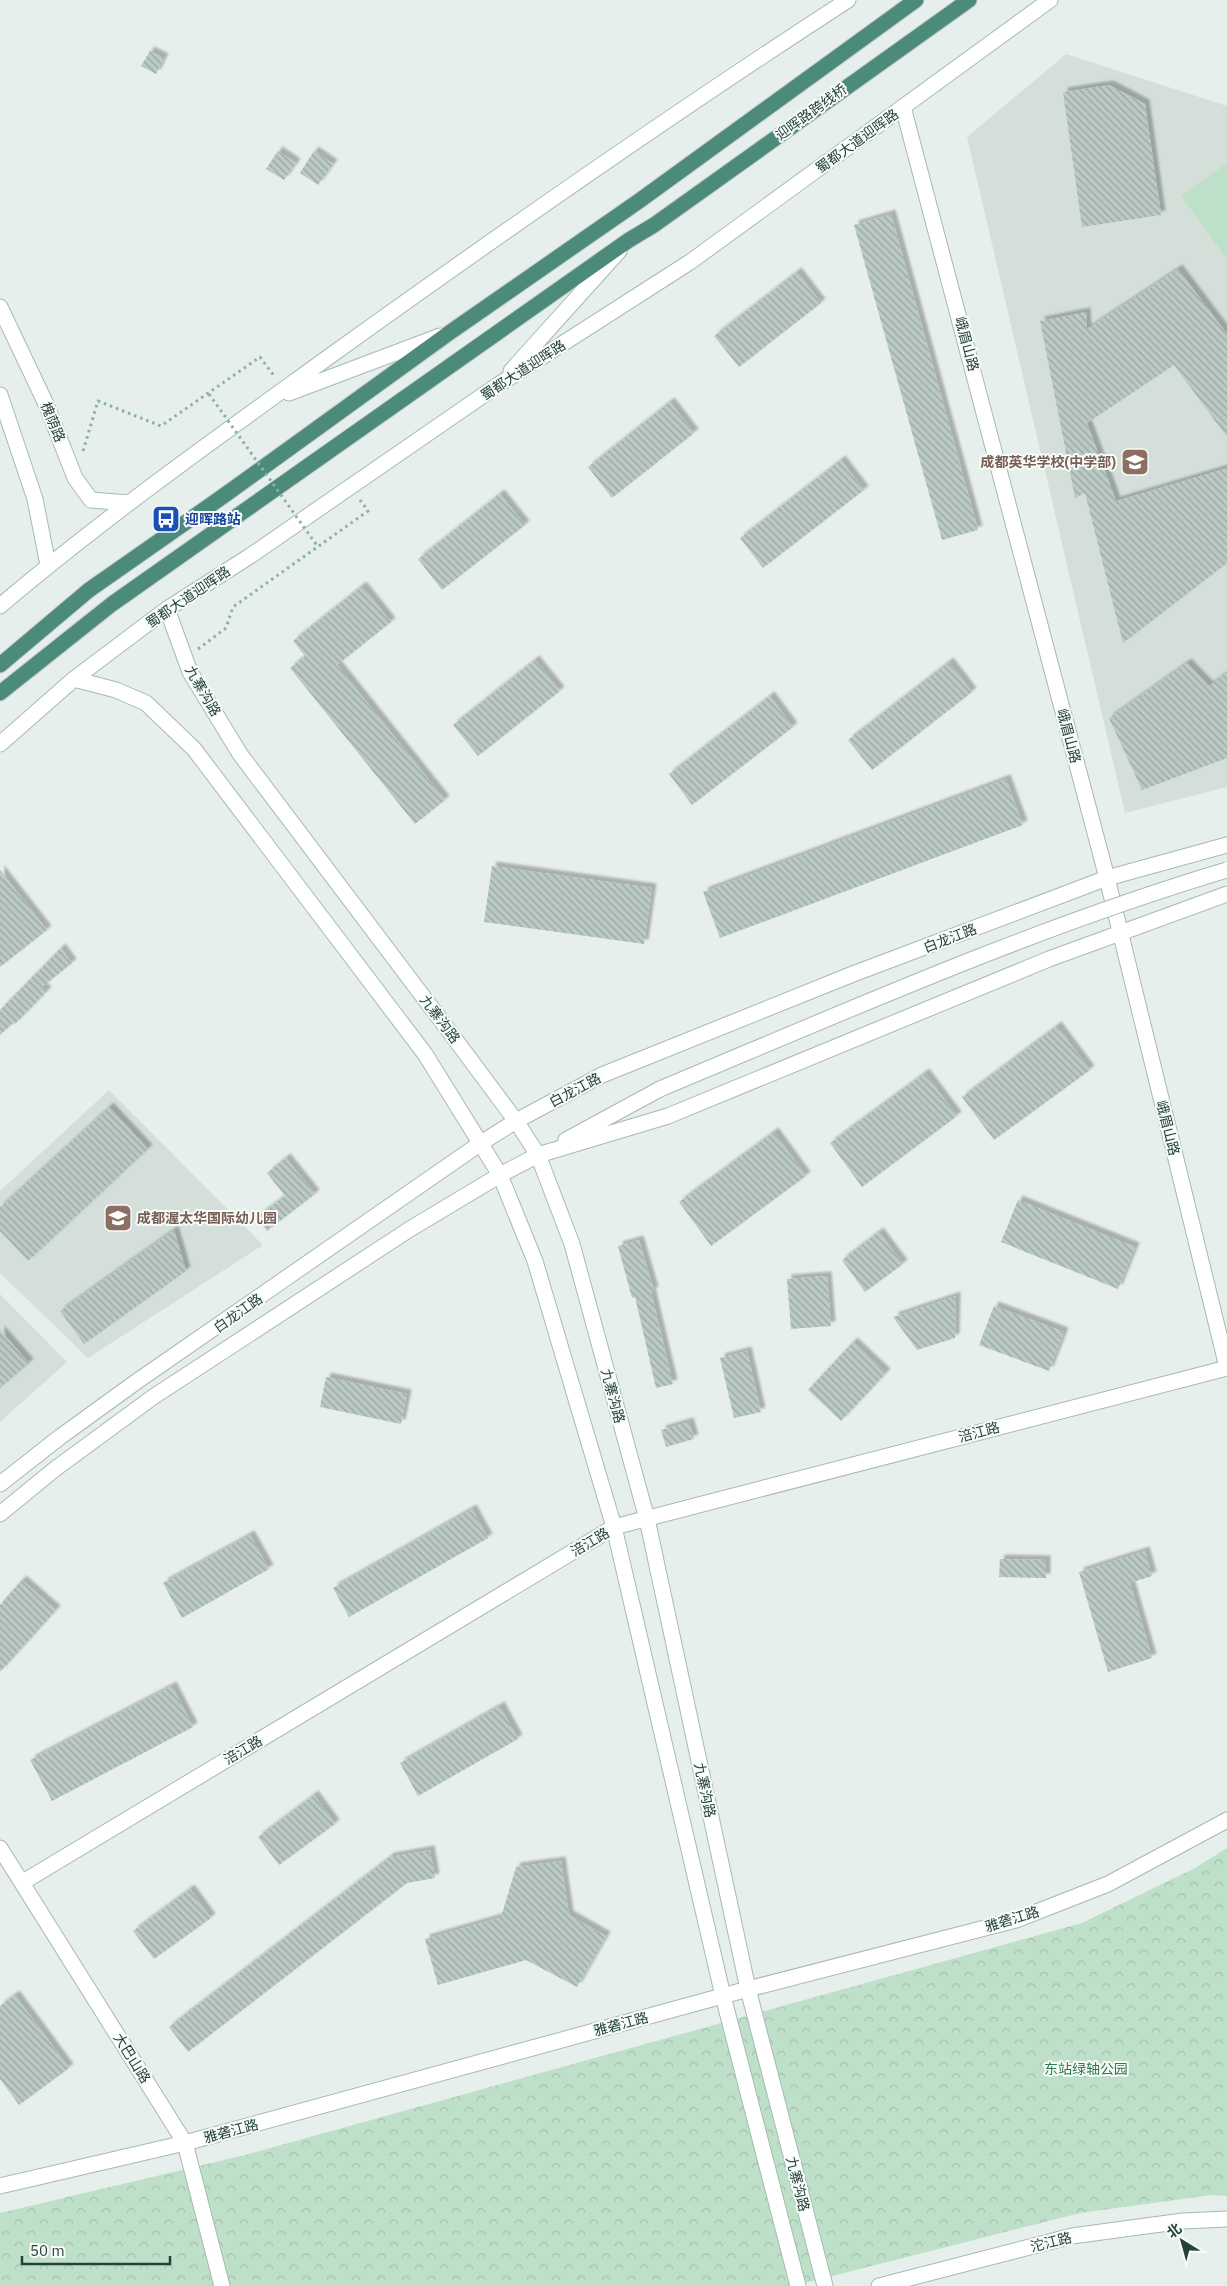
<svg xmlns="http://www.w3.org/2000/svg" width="1227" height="2286" font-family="'IBM Plex Sans','Noto Sans SC',sans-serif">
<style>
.built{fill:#d4dfda}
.green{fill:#bfe0c8}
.park{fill:url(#park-crowns)}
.building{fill:url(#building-back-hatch);filter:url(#shadow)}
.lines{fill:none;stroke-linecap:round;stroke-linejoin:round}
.minor-casing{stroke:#a8b8b2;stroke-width:17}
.tertiary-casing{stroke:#a8b8b2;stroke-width:17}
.secondary-casing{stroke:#a4bbb3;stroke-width:17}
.trunk-casing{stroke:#c2cac8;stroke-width:17}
.path{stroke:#86b3a5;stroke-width:3;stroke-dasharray:2.5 4;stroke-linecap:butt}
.minor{stroke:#fff;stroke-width:15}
.tertiary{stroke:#fff;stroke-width:15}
.secondary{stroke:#fff;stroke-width:15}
.trunk{stroke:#4c8a7c;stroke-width:15}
.tertiary-bridge-casing{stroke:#a8b8b2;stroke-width:17;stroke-linecap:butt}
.path-bridge{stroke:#86b3a5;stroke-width:3;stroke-dasharray:2.5 4;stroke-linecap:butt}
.tertiary-bridge{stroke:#fff;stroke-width:15}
.labels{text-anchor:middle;stroke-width:4;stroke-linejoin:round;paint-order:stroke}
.street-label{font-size:14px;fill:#24423a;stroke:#f7fbf9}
.education-label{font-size:14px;font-weight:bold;fill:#785e54;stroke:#f7fbf9;text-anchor:end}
.transit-label{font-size:14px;font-weight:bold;fill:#164399;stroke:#f7fbf9;text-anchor:start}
.park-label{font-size:14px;fill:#2d7a4b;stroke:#f7fbf9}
</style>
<defs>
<pattern id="park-crowns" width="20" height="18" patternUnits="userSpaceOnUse" patternTransform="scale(1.25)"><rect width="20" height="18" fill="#bfe0c8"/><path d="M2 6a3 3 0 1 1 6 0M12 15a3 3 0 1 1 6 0" fill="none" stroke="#a4c1ad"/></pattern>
<pattern id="building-back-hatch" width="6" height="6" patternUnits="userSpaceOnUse" patternTransform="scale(1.25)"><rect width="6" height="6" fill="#bbcac4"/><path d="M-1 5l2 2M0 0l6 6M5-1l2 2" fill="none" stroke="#98a6a0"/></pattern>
<filter id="shadow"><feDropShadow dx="4.5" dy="-4.5" stdDeviation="1" flood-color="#0004"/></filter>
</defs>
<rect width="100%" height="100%" fill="#e6efeb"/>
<!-- built -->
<path class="built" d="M1066,54L1227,106V787L1125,813L967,137Z
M109,1090L263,1245L88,1358L0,1273V1191Z
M0,1294L67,1362L0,1422Z"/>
<!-- green -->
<path class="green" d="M1227,163V259L1181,196Z"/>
<!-- park -->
<path class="park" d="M1227,1848V2196L1212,2195L1080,2213L793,2286H0V2213L245,2155L1082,1923L1195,1868Z"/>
<!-- building -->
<path class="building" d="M150,51L164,58L156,74L141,66Z
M1109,85L1145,104L1161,215L1082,227L1063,92Z
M278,151L296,163L284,180L266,169Z
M314,151L333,164L318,185L300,173Z
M891,214L978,530L942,540L854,225Z
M1178,269L1227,334V437L1174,365L1087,423L1116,501L1227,468V563L1123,643L1085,493L1075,498L1040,321L1086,312L1087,329Z
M797,272L821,303L739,367L714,336Z
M670,402L694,433L612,498L588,467Z
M841,460L864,490L763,568L740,538Z
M500,494L525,525L442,590L418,559Z
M362,586L391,622L337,665L445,800L415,824L290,668L305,656L293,641Z
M535,660L560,691L478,756L453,725Z
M949,662L972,692L872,770L848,740Z
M1187,663L1209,686L1227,673V758L1142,790L1109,718Z
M770,696L793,727L692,805L669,774Z
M1006,779L1023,825L720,938L703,892Z
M492,866L652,888L644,944L484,922Z
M0,870L47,930L0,967Z
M61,948L72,963L42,987L47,991L15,1024L13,1023L0,1035V1010Z
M1057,1026L1090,1070L994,1140L962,1097Z
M925,1073L957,1116L862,1187L830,1143Z
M109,1107L148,1149L28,1261L0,1231V1207Z
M774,1132L806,1176L711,1246L679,1202Z
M286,1158L315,1194L267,1231L257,1217L285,1196L267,1173Z
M1018,1200L1135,1247L1118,1289L1001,1242Z
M174,1230L186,1271L84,1344L60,1311Z
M879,1232L903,1264L865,1292L842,1260Z
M639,1240L654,1291L651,1292L673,1384L656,1388L635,1297L632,1298L618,1246Z
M827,1276L831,1326L791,1329L787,1279Z
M956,1296L955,1338L917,1350L893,1317Z
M994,1306L1064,1332L1049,1371L979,1345Z
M0,1330L29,1363L0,1388Z
M853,1342L886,1373L841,1421L808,1390Z
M747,1351L761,1412L734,1418L720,1358Z
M326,1377L407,1394L401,1424L320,1407Z
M689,1422L694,1439L666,1447L661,1430Z
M472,1509L488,1538L349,1617L333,1588Z
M250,1535L269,1569L182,1618L163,1583Z
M1145,1551L1152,1576L1130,1583L1152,1658L1108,1672L1079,1572Z
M1000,1559L1046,1560V1578L999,1577Z
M22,1580L56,1610L0,1672V1605Z
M172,1686L193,1727L52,1801L30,1760Z
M500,1706L518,1739L418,1796L400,1763Z
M314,1795L335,1824L279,1865L258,1837Z
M430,1850L435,1878L407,1883L188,2052L169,2027L390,1857Z
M561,1861L569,1915L606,1936L577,1987L526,1960L438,1985L425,1939L501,1917L516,1867Z
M190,1889L211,1918L154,1959L133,1931Z
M15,1995L69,2068L19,2105L0,2079V2006Z"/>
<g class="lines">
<defs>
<path id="minor" d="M23,1882L614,1527L1227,1368"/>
<path id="tertiary" d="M903,107L1107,878L1227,1367
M566,1140L660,1089
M0,1484L60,1437L136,1382L481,1143L516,1121L602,1075L853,974L1107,878L1227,845
M0,1514L55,1469L153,1397L410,1229L500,1175L538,1155L668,1116L1049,959L1227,894
M0,1848L185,2143L222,2286
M0,2186L185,2143L748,1989L1016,1920L1108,1884L1227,1820
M879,2286L1072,2236L1183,2221L1227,2219"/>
<path id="secondary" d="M0,307L46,404L75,478L91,500L129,503
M511,371L619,251
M289,393L440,336
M0,395L35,499L48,565
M0,606C105,517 218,437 330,356C500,234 672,114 848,0
M167,609L190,672L240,754L446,1027L516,1121L538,1155L572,1244L647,1519L748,1989L825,2286
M74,679L116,690L146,703L194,749L425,1054L500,1175L535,1261L614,1527L723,1996L798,2286
M0,744L74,679L167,609L250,556L498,385L690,262L1050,0"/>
<path id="trunk" d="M0,665L89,590L222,497L449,333L639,201L916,0
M0,693L112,604L629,240L654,225L969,0"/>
</defs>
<!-- minor casing -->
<use href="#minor" class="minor-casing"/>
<!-- tertiary casing -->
<use href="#tertiary" class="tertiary-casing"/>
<!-- secondary casing -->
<use href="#secondary" class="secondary-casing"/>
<!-- trunk casing -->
<use href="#trunk" class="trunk-casing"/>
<!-- path -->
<path class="path" d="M83,451L98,401L161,426L260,357L275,377
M198,649L226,628L233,607L368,511L360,500"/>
<!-- minor -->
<use href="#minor" class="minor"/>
<!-- tertiary -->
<use href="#tertiary" class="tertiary"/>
<!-- secondary -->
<use href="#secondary" class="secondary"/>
<!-- trunk -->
<use href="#trunk" class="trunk"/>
<defs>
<path id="tertiary-bridge" d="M660,1089C847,1011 1033,928 1227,870"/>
</defs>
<!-- tertiary-bridge casing -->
<use href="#tertiary-bridge" class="tertiary-bridge-casing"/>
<!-- path-bridge -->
<path class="path-bridge" d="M209,394L318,547"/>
<!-- tertiary-bridge -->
<use href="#tertiary-bridge" class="tertiary-bridge"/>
</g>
<!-- icons -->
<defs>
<symbol id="school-square" viewBox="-11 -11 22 22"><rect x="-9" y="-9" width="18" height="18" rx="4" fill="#8d6e63" stroke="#f7fbf9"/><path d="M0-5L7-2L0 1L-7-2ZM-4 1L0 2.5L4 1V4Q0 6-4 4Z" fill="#fff"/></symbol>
<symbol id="bus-square" viewBox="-11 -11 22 22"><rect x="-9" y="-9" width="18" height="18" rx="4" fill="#1a4fb4" stroke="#f7fbf9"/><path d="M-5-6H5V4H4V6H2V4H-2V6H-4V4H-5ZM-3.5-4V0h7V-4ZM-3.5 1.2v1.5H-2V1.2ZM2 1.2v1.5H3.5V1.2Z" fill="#fff"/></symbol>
</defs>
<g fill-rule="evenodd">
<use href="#school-square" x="1119" y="446" width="32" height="32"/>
<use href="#bus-square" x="150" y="503" width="32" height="32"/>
<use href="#school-square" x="102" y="1202" width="32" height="32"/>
</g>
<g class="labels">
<!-- street labels -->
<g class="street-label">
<text transform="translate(811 112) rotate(-36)" y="5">迎晖路跨线桥</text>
<text transform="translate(857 141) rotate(-36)" y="5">蜀都大道迎晖路</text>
<text transform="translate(967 344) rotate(75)" y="5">峨眉山路</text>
<text transform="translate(523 370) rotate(-33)" y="5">蜀都大道迎晖路</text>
<text transform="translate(53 422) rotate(68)" y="5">槐荫路</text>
<text transform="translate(188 597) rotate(-34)" y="5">蜀都大道迎晖路</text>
<text transform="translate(203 691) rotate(60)" y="5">九寨沟路</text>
<text transform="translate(1069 736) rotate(75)" y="5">峨眉山路</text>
<text transform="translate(950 938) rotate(-21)" y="5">白龙江路</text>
<text transform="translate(440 1019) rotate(53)" y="5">九寨沟路</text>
<text transform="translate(575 1090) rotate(-28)" y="5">白龙江路</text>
<text transform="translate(1168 1128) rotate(76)" y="5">峨眉山路</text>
<text transform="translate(238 1313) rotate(-35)" y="5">白龙江路</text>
<text transform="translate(613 1396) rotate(75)" y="5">九寨沟路</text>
<text transform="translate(979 1432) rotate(-15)" y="5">涪江路</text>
<text transform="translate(590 1542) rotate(-31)" y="5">涪江路</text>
<text transform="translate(243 1750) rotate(-31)" y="5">涪江路</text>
<text transform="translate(705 1790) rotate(78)" y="5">九寨沟路</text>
<text transform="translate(1012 1919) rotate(-17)" y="5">雅砻江路</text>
<text transform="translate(621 2024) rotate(-15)" y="5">雅砻江路</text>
<text transform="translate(132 2058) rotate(58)" y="5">大巴山路</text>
<text transform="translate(231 2131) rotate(-15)" y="5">雅砻江路</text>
<text transform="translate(798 2184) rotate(76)" y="5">九寨沟路</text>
<text transform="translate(1051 2242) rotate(-14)" y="5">沱江路</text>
</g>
<!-- education labels -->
<g class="education-label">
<text x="1116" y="467">成都英华学校(中学部)</text>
<text x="137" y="1223" text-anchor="start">成都渥太华国际幼儿园</text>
</g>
<!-- transit labels -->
<g class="transit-label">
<text x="185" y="524">迎晖路站</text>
</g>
<!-- park labels -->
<g class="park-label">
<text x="1086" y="2074">东站绿轴公园</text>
</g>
</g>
<!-- north arrow -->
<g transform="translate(1182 2241) rotate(323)" stroke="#f7fbf9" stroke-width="4" paint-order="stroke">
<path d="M0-4L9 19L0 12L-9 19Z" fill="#24423a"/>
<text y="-8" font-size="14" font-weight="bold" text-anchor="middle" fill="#24423a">北</text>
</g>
<!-- scale -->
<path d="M22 2256v8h148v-8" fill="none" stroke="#24423a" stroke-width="2.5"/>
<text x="30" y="2256" font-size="15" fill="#24423a" stroke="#f7fbf9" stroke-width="4" paint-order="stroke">50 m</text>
</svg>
